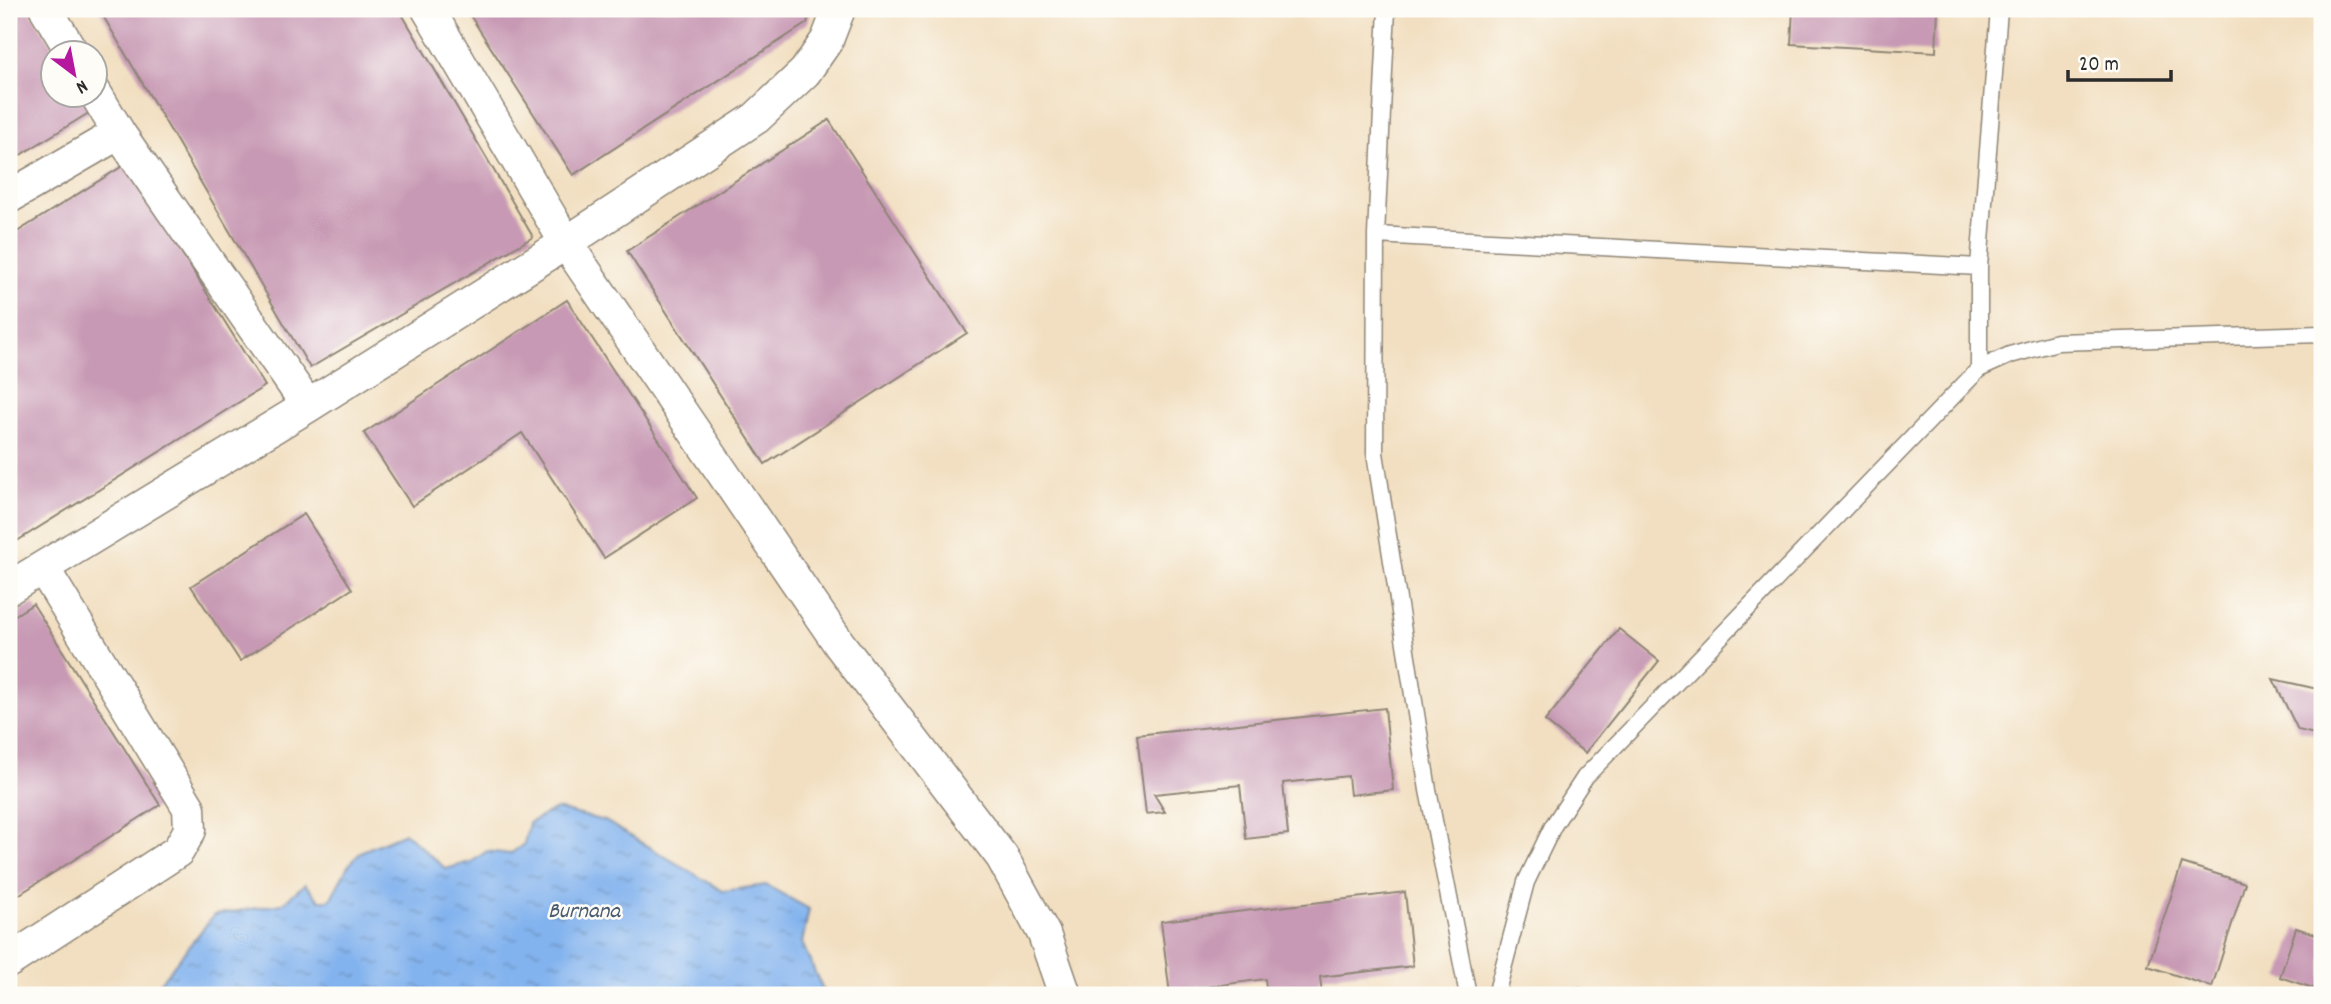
<svg xmlns="http://www.w3.org/2000/svg" width="2331" height="1004" font-family="Dekko,sans-serif">
<style>
.water{fill:url(#water-ripples);stroke:#576f8c;stroke-width:2}
.building{fill:#c799b4}
.lines{fill:none;stroke-linecap:round;stroke-linejoin:round}
.lane-casing{stroke:#8e8576;stroke-width:19}
.street-casing{stroke:#8e8576;stroke-width:35}
.lane{stroke:#fff;stroke-width:16}
.street{stroke:#fff;stroke-width:32}
.labels{text-anchor:middle;stroke-width:5;stroke-linejoin:round;paint-order:stroke}
.water-label{font-size:23px;font-style:italic;fill:#4a5b6f;stroke:#fdfcf7}
</style>
<defs>
<pattern id="water-ripples" width="26" height="14" patternUnits="userSpaceOnUse" patternTransform="scale(1.75)"><rect width="26" height="14" fill="#83b3ee"/><path d="M2 4q2-2 4 0t4 0M15 11q2-2 4 0t4 0" fill="none" stroke="#6b92c1"/></pattern>
</defs>
<rect width="100%" height="100%" fill="#fdfcf7"/>
<filter id="ink" filterUnits="userSpaceOnUse"><feTurbulence type="fractalNoise" baseFrequency=".0143" numOctaves="2"/><feDisplacementMap in="SourceGraphic" scale="14" xChannelSelector="R" yChannelSelector="G"/><feConvolveMatrix kernelMatrix="1 2 1 2 8 2 1 2 1" color-interpolation-filters="sRGB"/></filter>
<filter id="wash" filterUnits="userSpaceOnUse"><feTurbulence type="fractalNoise" baseFrequency=".00686" numOctaves="4" result="noise"/><feDisplacementMap in="SourceGraphic" scale="28" xChannelSelector="R" yChannelSelector="G"/><feGaussianBlur stdDeviation="1.57" result="paint"/><feColorMatrix in="noise" values="0 0 0 0 0 0 0 0 0 0 0 0 0 0 0 0 0 1.4 0 .05"/><feComposite in="paint" operator="in"/></filter>
<g filter="url(#wash)">
<rect width="100%" height="100%" fill="#f2dfc1"/>
<!-- water -->
<path class="water" d="M556,809L605,821L723,891L766,885L809,909L802,943L825,995H150L214,915L282,904L305,884L319,900H330L348,866L362,851L405,833L446,869L473,861L487,851L510,854L524,844L529,823Z"/>
<g id="blocks">
<!-- building -->
<path class="building" d="M9,9H29L56,52H52V94H82L92,111L9,162Z
M99,9H399L533,237L310,368Z
M466,9H811L807,23L573,175Z
M1793,9H1938L1936,52L1791,44Z
M829,120L967,333L765,464L627,251Z
M126,164L265,386L9,546V237Z
M567,300L697,498L604,558L522,433L412,506L364,433Z
M304,514L352,589L240,661L191,586Z
M33,604L160,805L9,901V619Z
M1619,629L1659,661L1585,753L1545,721Z
M2273,679L2322,690V736L2298,730Z
M1385,708L1393,790L1350,795L1348,776L1283,783L1288,834L1246,839L1240,785L1154,794L1165,812L1146,814L1137,735Z
M2182,863L2245,883L2212,987L2148,966Z
M1405,892L1413,966L1320,977L1322,995H1267L1265,979L1197,988L1198,995H1170L1161,921Z
M2296,928L2322,936V991L2280,977Z
M1580,988L1581,995H1542V994Z"/>
</g>
</g>
<g filter="url(#ink)">
<use href="#blocks" fill-opacity="0" stroke="#8e8576" stroke-width="2"/>
<g class="lines">
<defs>
<path id="lane" d="M1387,9L1376,235L1375,453L1428,790L1468,995
M1376,235L1979,267
M1979,369V267L1999,9
M1496,995L1526,882L1553,826L1585,777L1979,369L2010,355L2057,342L2322,334"/>
<path id="street" d="M46,9L72,52
M428,9L566,243L840,645L1002,857L1044,934L1065,995
M94,91L119,133L308,406
M9,197L119,133
M9,588L308,406L566,243L756,118L805,72L827,40L839,9
M9,961L178,851L190,830L189,808L43,568"/>
</defs>
<!-- lane casing -->
<use href="#lane" class="lane-casing"/>
<!-- street casing -->
<use href="#street" class="street-casing"/>
<!-- lane -->
<use href="#lane" class="lane"/>
<!-- street -->
<use href="#street" class="street"/>
</g>
</g>
<g class="labels">
<!-- water labels -->
<g class="water-label">
<text x="584" y="917">Burnana</text>
</g>
</g>
<!-- margin -->
<rect width="2331" height="1004" fill="none" stroke="#fdfcf7" stroke-width="35"/>
<!-- north arrow -->
<g transform="translate(74 74) rotate(148)"><circle r="33" fill="#fdfcf7" stroke="#a9a8a5" stroke-width="2"/>
<path d="M0-5L12 26L0 18L-12 26Z" fill="#b5179e"/>
<text y="-10" font-size="19" font-weight="bold" text-anchor="middle" fill="#2b2b2b">N</text>
</g>
<!-- scale -->
<path d="M2068 70v10h103v-10" fill="none" stroke="#2b2b2b" stroke-width="3.5"/>
<text x="2079" y="70" font-size="21" fill="#2b2b2b" stroke="#fdfcf7" stroke-width="5" paint-order="stroke">20 m</text>
</svg>
